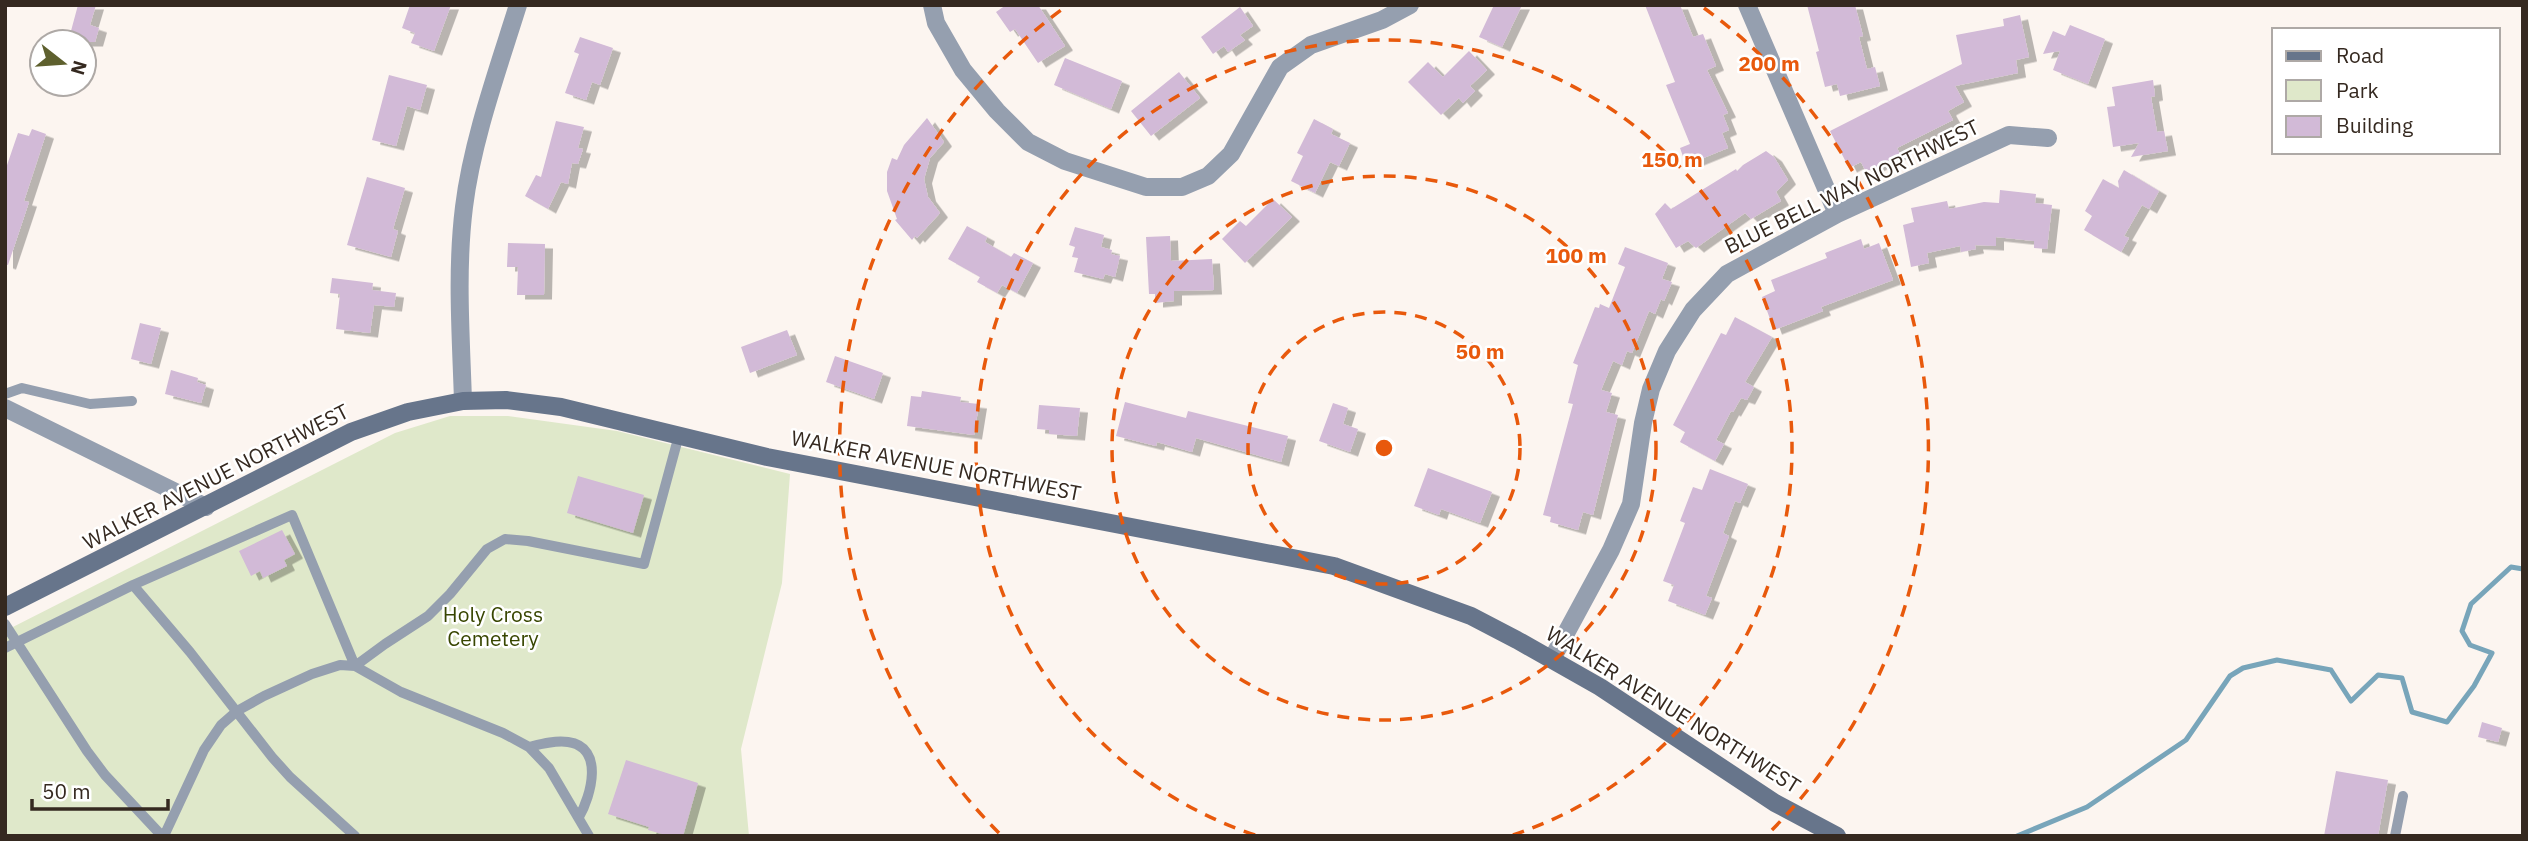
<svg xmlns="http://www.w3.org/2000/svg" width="2528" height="841" font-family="'IBM Plex Sans',sans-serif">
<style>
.green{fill:#dfe8ca}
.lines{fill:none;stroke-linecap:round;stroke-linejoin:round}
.stream{stroke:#78a5ba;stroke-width:5}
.building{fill:#d2bad7;filter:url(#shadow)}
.service{stroke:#959faf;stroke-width:10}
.minor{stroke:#959faf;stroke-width:18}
.tertiary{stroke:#959faf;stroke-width:18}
.secondary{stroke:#67758b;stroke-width:18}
.ring{fill:none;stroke:#e8590c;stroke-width:3.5;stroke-dasharray:12 9}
.labels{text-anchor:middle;stroke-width:5;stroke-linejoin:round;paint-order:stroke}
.street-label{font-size:21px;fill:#352920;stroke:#fff}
.park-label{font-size:21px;fill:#384601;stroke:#fff}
.centre{fill:#e8590c;stroke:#fff;stroke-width:3.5}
.ring-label{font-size:21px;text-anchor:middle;font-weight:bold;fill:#e8590c;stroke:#fff;stroke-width:5;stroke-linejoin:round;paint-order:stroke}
</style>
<defs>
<filter id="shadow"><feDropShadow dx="8" dy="4.5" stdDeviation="0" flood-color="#0004"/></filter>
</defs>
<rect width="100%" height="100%" fill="#fcf5f0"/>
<!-- green -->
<path class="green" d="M450,416H508L617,431L790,474L782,583L741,749L749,836H5V631L395,433Z"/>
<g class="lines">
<!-- stream -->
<path class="stream" d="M2017,836L2087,807L2186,740L2230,676L2243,668L2277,660L2331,670L2351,701L2378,675L2402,678L2412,712L2447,722L2474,686L2492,653L2470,645L2462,631L2471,604L2511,567L2523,569"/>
</g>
<!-- building -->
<path class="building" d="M78,5H96L90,25L99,28L95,42H68Z
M410,5H451L434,51L411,43L415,33L402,28Z
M1006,5H1038L1065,46L1038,63L1015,29L1010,32L996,12Z
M1494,5H1522L1502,47L1479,37Z
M1645,5H1680L1693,37L1703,34L1716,66L1707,70L1728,113L1723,115L1729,130L1722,133L1728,148L1686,165L1680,148L1690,144L1666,85L1675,82Z
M1807,5H1855L1863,36L1859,37L1867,69L1875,67L1880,86L1840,96L1837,84L1825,87L1816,52L1819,51Z
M1240,7L1253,26L1240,35L1245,40L1228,52L1224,46L1213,54L1201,37Z
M2020,15L2029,57L2016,60L2018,73L1955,86L1964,102L1948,111L1953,120L1897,148L1900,154L1866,172L1861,162L1849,168L1830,131L1962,64L1956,35L2004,26L2003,19Z
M2070,25L2105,39L2088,84L2053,70L2060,51L2043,54L2053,31L2065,36Z
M580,37L613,48L600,85L592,82L586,100L565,93L579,54L574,52Z
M1469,51L1487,70L1470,86L1475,91L1463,103L1459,98L1441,115L1408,82L1428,62L1443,77Z
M1065,58L1122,81L1111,109L1054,85Z
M1179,72L1200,98L1151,136L1131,111Z
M389,75L427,85L420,110L407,106L396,146L372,140Z
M2153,80L2155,96L2151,97L2157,132L2164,131L2168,151L2131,157L2139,143L2113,147L2107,107L2115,106L2112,87Z
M927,118L944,142L930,158L924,179L928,197L940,213L917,238L915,236L912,240L895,220L897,219L887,191V172L892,158L897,160L904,145Z
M1314,119L1333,129L1331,134L1350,143L1339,166L1330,162L1315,193L1291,181L1303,156L1297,153Z
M556,121L584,127L578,148L583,149L578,164L572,163L568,184L561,182L548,209L525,196L536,175L541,177Z
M32,129L46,134L24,201L29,202L8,265L5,264V171L18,133L29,136Z
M1766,151L1774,157L1788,180L1776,192L1781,201L1751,219L1745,213L1696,248L1688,241L1676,248L1655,214L1665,203L1671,209L1736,169L1737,171L1743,165Z
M2124,170L2159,191L2149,209L2142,205L2124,236L2129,238L2121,252L2084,230L2092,216L2085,211L2103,179L2119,188L2118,181Z
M367,177L405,188L393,229L398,231L391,257L347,245Z
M2000,190L2036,194L2035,203L2052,205L2047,249L2034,248V241L1996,237V246L1975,245L1976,249L1961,252L1960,246L1927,253L1929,263L1911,267L1903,225L1914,222L1911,208L1947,201L1949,209L1984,202L1999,203Z
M1273,199L1292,217L1245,263L1222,239L1240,221L1246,226Z
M967,226L987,237L985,242L1011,257L1014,253L1033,263L1017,293L1002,285L997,293L977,282L980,277L948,259Z
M1075,227L1104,235L1101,247L1112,250L1111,254L1120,256L1115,277L1105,274L1103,279L1074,272L1078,258L1072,257L1075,247L1069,245Z
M1170,236L1171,261L1212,259L1214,290L1174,291V301L1155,303V294H1149L1146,237Z
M1861,239L1864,249L1879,243L1893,280L1821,307L1823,311L1774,330L1762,297L1775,291L1771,280L1827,258L1825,253Z
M508,243L545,244L544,295H517L518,267H507Z
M1625,247L1668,263L1662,279L1672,282L1664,301L1661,299L1655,314L1649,311L1632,353L1627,351L1622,365L1613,361L1601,390L1612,393L1606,412L1618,415L1593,515L1583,512L1578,530L1550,522L1551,517L1543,515L1573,404L1568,403L1578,365L1573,363L1595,307L1599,308L1600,304L1609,308L1625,267L1618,264Z
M332,278L373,283L372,290L396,293L394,307L374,305L370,333L336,329L340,294L330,293Z
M1735,317L1772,337L1745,382L1754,387L1747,400L1741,398L1733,412L1731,411L1716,440L1724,444L1715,461L1680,442L1685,432L1673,425L1721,333L1726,335Z
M140,323L161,328L151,364L131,359Z
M787,330L797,355L750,373L741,347Z
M835,356L883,373L874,399L826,382Z
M171,370L198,378L197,382L206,385L201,403L165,394Z
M922,391L961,397L960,402L979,404L974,435L907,426L911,396L921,397Z
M1125,402L1186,418L1188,411L1288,436L1281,462L1196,438L1192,452L1157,442L1156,446L1116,436Z
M1333,403L1348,408L1343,424L1358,429L1350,452L1319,441Z
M1039,405L1080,408L1077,436L1049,434V430L1037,429Z
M1428,468L1492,492L1480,523L1441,509L1439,515L1414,506Z
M1710,469L1748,484L1740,503L1735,501L1723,533L1729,536L1706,596L1712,598L1705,615L1668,601L1674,585L1663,581L1685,523L1680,521L1693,487L1702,490Z
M578,476L644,495L633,533L567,513Z
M282,530L295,554L284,560L287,566L263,578L260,571L251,576L239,551Z
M2482,722L2502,728L2498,742L2478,737Z
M626,760L698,783L683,836H669L648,830L649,827L608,814Z
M2336,771L2388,780L2378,836H2324Z"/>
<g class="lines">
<!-- service -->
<path class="service" d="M5,394L22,388L90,404L132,401
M133,585L190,652L272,757L290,777L355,836
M5,624L87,751L105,775L162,836
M5,648L133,585L292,515L355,666L385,644L428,616L450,594L487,549L505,539L528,541L644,564L679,435
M529,747C541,744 555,740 568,742C605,747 591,796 579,817
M164,836L204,750L221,725L237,711L264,696L312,674L340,665L355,666L401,692L503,733L529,747L549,768L589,836
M2395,836L2403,796"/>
<!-- minor -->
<path class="minor" d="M932,5L936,23L963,70L997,111L1028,142L1065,161L1146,187H1182L1208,176L1231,154L1280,67L1311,45L1382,20L1410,5
M1747,5L1837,214
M463,401C461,337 456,271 464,207C472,141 498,69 518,5
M1552,659L1611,550L1631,504L1643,423L1651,389L1667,351L1693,310L1727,274L1837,214L2009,135L2048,138"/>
<!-- tertiary -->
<path class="tertiary" d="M5,408L206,507"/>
<!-- secondary -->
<path class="secondary" d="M5,607L351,432L408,412L463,401L506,400L561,407L767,457L1334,566L1471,616L1517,640L1600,687L1775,803L1837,836"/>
</g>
<!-- distance rings -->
<g class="ring">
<circle cx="1384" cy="448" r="136"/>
<circle cx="1384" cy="448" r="272"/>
<path d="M1255 835A408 408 0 1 1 1513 835"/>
<path d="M999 833A544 544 0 0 1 1064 8M1704 8A544 544 0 0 1 1769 833"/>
</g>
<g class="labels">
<!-- street labels -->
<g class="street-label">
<text transform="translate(1852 187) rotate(-26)" y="7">BLUE BELL WAY NORTHWEST</text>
<text transform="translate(936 466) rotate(11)" y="7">WALKER AVENUE NORTHWEST</text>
<text transform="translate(216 477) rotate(-27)" y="7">WALKER AVENUE NORTHWEST</text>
<text transform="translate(1673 710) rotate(32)" y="7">WALKER AVENUE NORTHWEST</text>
</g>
<!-- park labels -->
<g class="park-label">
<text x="493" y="622">Holy Cross<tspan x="493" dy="24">Cemetery</tspan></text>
</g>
</g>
<circle cx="1384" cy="448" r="10" class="centre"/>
<g class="ring-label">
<text x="1769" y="71">200 m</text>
<text x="1672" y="167">150 m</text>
<text x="1576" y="263">100 m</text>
<text x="1480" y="359">50 m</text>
</g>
<!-- border -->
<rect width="2528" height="841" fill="none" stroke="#352920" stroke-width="14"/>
<!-- legend -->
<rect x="2272" y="28" width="228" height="126" fill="#ffffff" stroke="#aea9a6" stroke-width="2"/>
<rect x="2286" y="51" width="35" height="10" fill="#67758b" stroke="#aea9a6" stroke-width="2"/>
<text x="2336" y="63" font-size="21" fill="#352920">Road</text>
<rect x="2286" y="80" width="35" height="21" fill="#dfe8ca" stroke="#aea9a6" stroke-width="2"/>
<text x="2336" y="98" font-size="21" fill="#352920">Park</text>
<rect x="2286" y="116" width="35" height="21" fill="#d2bad7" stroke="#aea9a6" stroke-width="2"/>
<text x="2336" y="133" font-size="21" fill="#352920">Building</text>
<!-- north arrow -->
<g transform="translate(63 63) rotate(107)"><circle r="33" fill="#ffffff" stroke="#aea9a6" stroke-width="2"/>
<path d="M0-5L12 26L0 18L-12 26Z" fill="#5e602e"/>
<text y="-10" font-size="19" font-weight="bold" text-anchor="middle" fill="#352920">N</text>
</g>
<!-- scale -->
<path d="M32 799v10h136v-10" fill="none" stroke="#352920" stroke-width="3.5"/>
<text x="42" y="799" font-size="21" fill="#352920" stroke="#ffffff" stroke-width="5" paint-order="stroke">50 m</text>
</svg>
